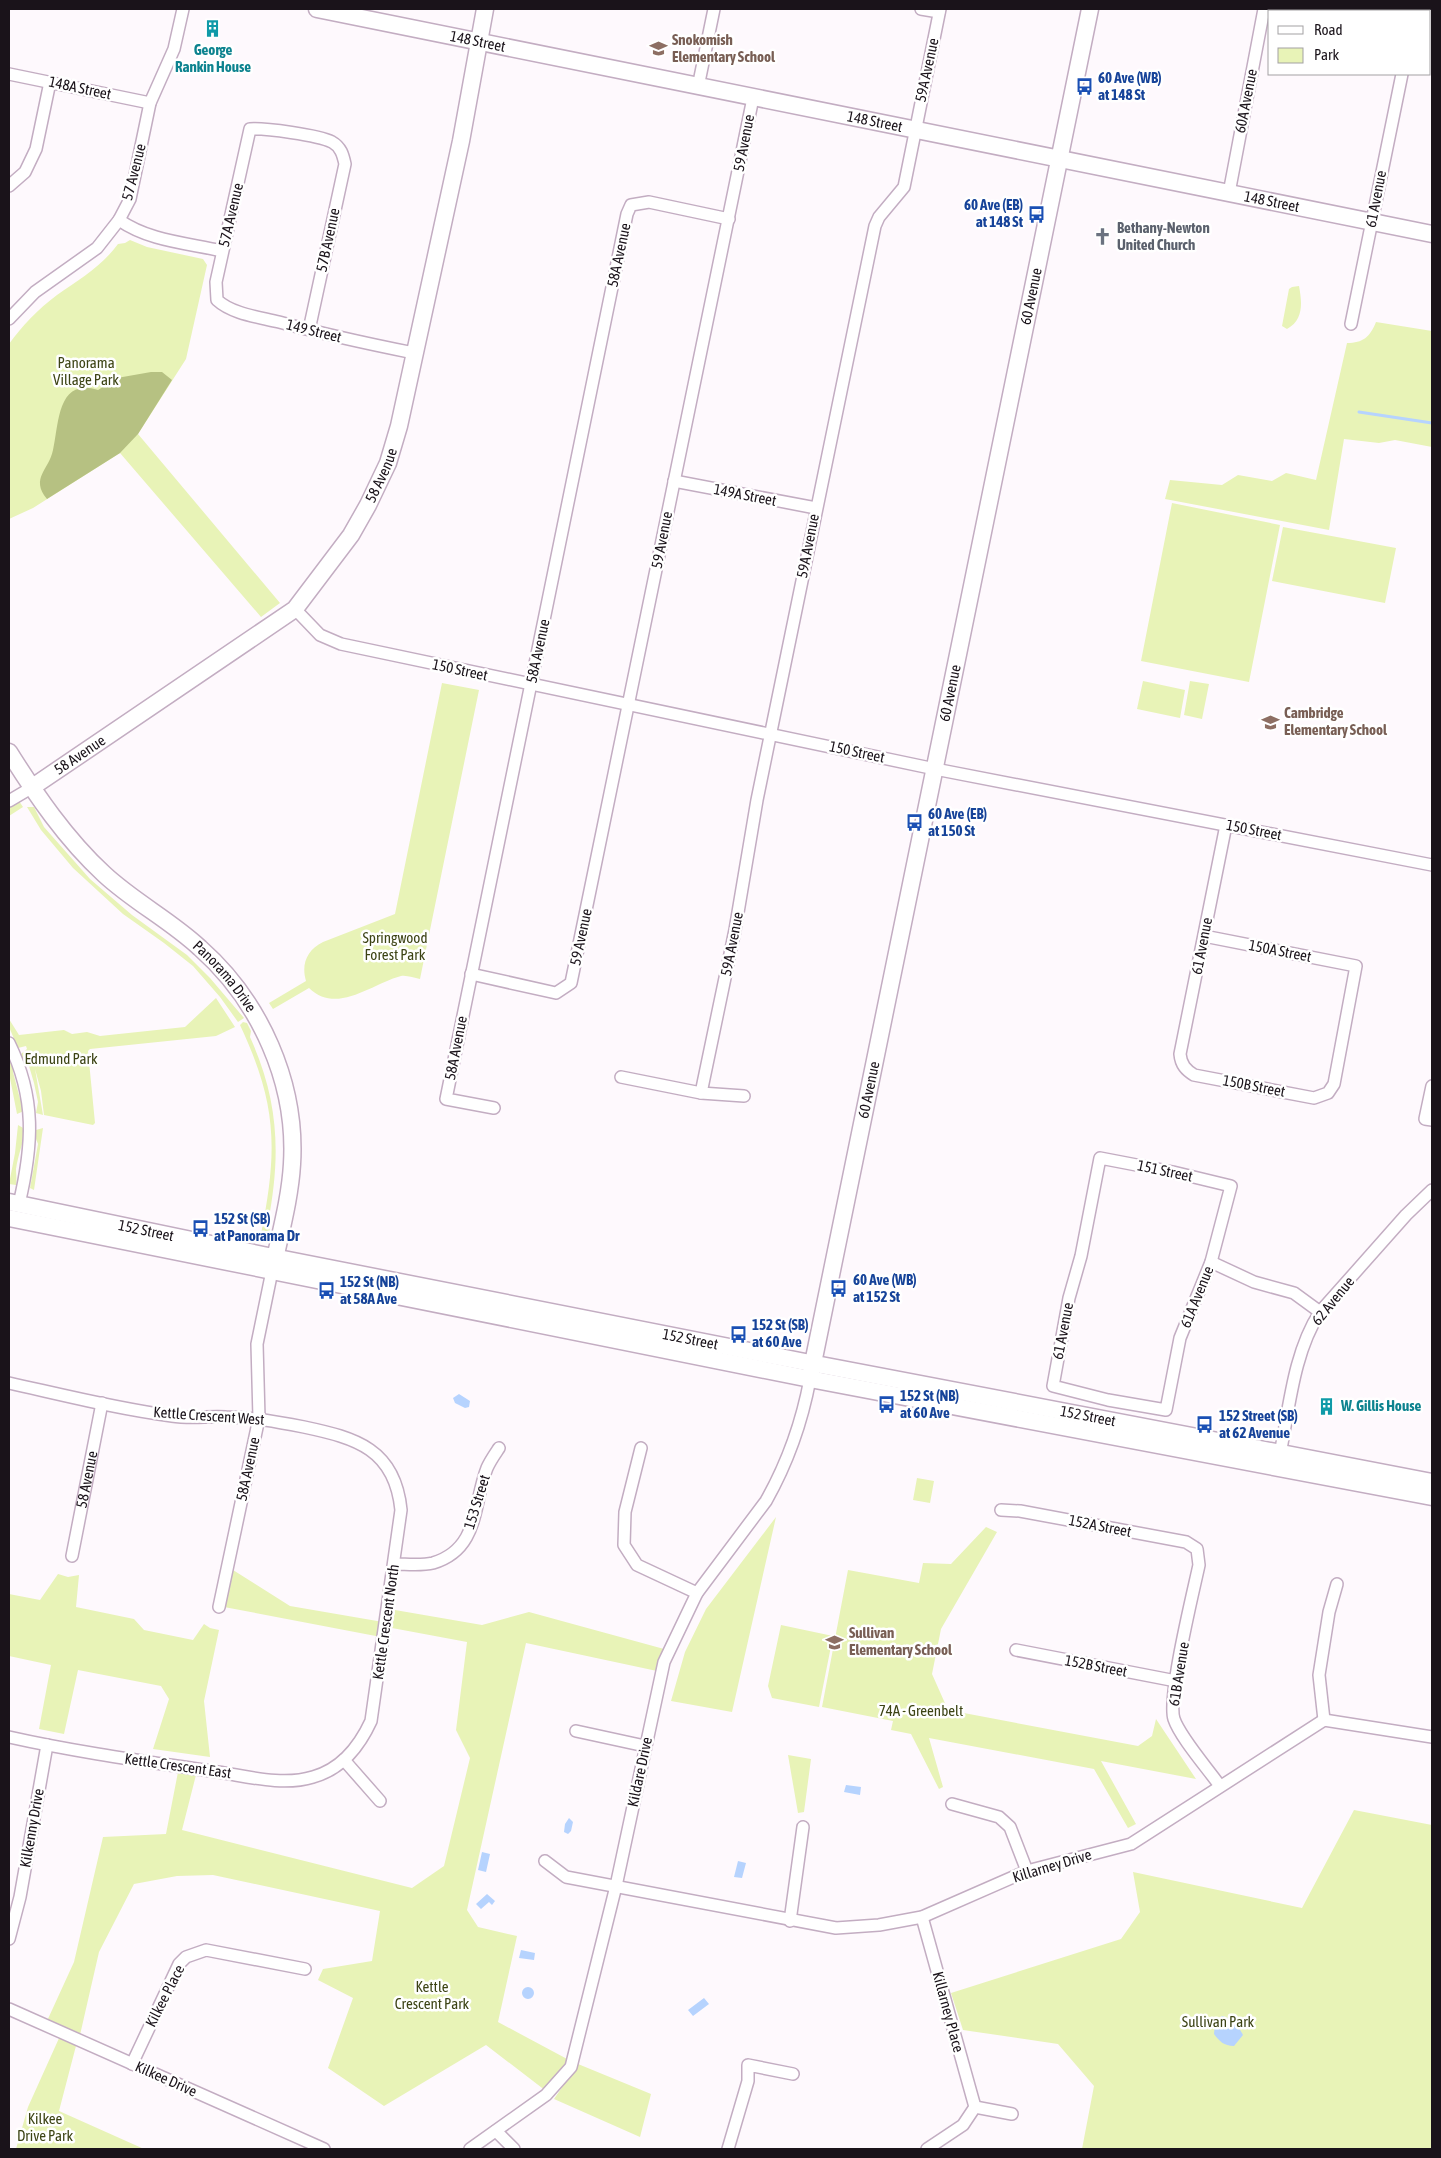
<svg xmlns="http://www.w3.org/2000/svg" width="1441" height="2158" font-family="'Asap Condensed',sans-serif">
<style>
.green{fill:#e8f3b7}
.forest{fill:#b6c182}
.water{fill:#b6d3fe}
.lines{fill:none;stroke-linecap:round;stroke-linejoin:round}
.stream{stroke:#b6d3fe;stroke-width:3}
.street-casing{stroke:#c3adc2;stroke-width:14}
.secondary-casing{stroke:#c3adc2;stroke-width:19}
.street{stroke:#fff;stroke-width:11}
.secondary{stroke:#fff;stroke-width:16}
.labels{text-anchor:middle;stroke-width:5;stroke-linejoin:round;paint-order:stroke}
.education-label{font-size:15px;font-weight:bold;fill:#785e54;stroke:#fff;text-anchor:start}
.street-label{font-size:15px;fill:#1a131a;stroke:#fff}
.culture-label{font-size:15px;font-weight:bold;fill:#0d838f;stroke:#fff}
.transit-label{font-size:15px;font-weight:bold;fill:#164399;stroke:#fff;text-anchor:start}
.worship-label{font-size:15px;font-weight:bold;fill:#5b616d;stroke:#fff;text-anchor:start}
.park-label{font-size:15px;fill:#3c4314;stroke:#fff}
</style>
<rect width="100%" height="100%" fill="#fef9fd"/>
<!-- green -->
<path class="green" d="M130,240L147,247L203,259L207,265L186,359L138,434L280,603L261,617L120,453L33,508L9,519V344C22,326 38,309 57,295C80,279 101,267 118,244L125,243Z
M1299,286C1302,302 1304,320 1287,329L1282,326L1289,289L1292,287Z
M1376,322L1432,331V447L1395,440L1379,443L1344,439L1329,530L1165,499L1170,480L1222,485L1238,475L1272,481L1286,473L1316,480L1347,343C1363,343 1370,337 1376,322Z
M1172,503L1280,525L1249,682L1141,661Z
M1283,527L1396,548L1385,603L1272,581Z
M1143,681L1185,690L1180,718L1137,709Z
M1190,681L1209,684L1202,719L1184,715Z
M442,683L479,690L420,979C414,978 407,975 401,976C371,984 337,1015 309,988L273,1009L269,1003L306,981C301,964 307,950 323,942L395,914Z
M19,801L23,807L9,816L10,807Z
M27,807H34L44,827L90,879L132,915L187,955L210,978L244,1018L238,1022L220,997L193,966L164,943L123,914L73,868L41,830Z
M216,998L235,1027L216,1036L90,1049L88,1051L95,1123L93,1125L44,1115L41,1091L35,1069L43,1115L36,1113L38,1102L34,1083L29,1066L24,1062L21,1054L27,1049L26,1046L18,1048L9,1027V1019L19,1035L64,1030L72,1034L87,1032L100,1036L185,1027Z
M243,1022L247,1023L251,1031L250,1037C279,1101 281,1155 268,1223L270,1228L267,1241L263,1239L261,1234C278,1149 277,1104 240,1025Z
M9,1059L14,1067L13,1072L20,1099L23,1101L24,1111L17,1114L9,1073Z
M18,1125L25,1129C24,1141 18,1155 16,1169C16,1174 17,1178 16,1185L9,1184L15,1153Z
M43,1128L34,1190L30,1188L38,1144L36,1139V1130Z
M917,1478L934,1481L930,1503L913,1500Z
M776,1517L732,1712L671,1701L685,1652L706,1609Z
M986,1527L997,1532L941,1629L932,1674L948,1710L1138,1746L1152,1736L1156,1719L1196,1779L1101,1761L1136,1824L1128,1828L1094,1769L929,1738L943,1787L939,1789L911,1734L891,1730L893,1721L822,1707L848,1570L919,1583L923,1563L951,1564Z
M233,1570L290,1606L383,1622L381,1637L224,1607Z
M58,1574L68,1577L79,1575L76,1607L134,1619L144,1630L193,1640L204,1624L210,1628L219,1630L204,1701L210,1757L153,1749L169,1699L161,1686L78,1670L64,1734L39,1729L51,1665L9,1656V1594L40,1600Z
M395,1610L482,1625L529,1612L664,1649L657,1671L526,1643L467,1910L478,1927L517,1936L498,2022L569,2060L546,2091L486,2045L384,2106L328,2068L353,1998L318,1980L323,1969L372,1961L380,1911L213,1875L177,1876L134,1884L99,1952L80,2035L47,2021L74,1962L103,1837L166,1834L178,1772L196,1775L182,1830L412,1888L444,1866L470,1758L456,1730L467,1642L392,1628Z
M781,1625L833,1636L819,1707L772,1698L768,1686Z
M788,1755L811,1759L804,1812L798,1813Z
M1354,1810L1432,1825V2149H1082L1094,2086L1058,2044L963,2030L951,1993L1121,1939L1140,1912L1133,1872L1302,1908Z
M60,2036L77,2042L59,2111L144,2149H16L28,2107Z
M578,2064L651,2094L640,2137L554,2099Z"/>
<!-- forest -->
<path class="forest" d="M151,372H162L172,380L138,434L120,453L47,499C30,478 49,470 53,450C59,424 57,377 98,390L117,378Z"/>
<!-- water -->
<path class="water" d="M459,1394L470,1401L469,1407L465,1408L455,1403L453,1398Z
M846,1785L861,1787L860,1795L844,1792Z
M569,1818L573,1822L571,1831L568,1834L564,1832L565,1824Z
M482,1852L490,1854L486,1872L478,1870Z
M738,1861L746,1863L742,1878L734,1877Z
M487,1894L495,1901L492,1905L489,1902L481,1909L476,1904Z
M521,1950L535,1953L534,1960L519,1958Z
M522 1993a6 6 0 1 1 12 0a6 6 0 1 1-12 0Z
M704,1998L709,2004L693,2016L688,2010Z
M1222,2016C1233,2019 1238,2025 1243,2035L1234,2046C1224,2046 1219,2041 1214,2034L1215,2023Z"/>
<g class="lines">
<!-- stream -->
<path class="stream" d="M1359,412L1432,423"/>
<defs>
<g id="street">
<path d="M921,9L939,12"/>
<path d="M1416,11V9"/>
<path d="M9,74L150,103"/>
<path d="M698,87L714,9"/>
<path d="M9,186L25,172L36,149L50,82"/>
<path d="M1229,193L1264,9"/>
<path d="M119,220C149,241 187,243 222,251"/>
<path d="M9,319L35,292L97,248L119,220L130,199L150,103L174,49L183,9"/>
<path d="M1351,324L1402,74"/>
<path d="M309,330L345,164C343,155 341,147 332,142C318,135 265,128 250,129L216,282L217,300C232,314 259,317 279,322C323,334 369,344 414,353"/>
<path d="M674,481L816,508"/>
<path d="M295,609L320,635L341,644L935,769L1432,865"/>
<path d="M9,801L31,788"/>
<path d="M1204,936L1356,966L1334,1084L1328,1093L1314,1098L1194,1075C1186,1070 1181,1065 1180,1054L1226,825"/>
<path d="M471,974L556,993L571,983L753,98"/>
<path d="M9,1043C36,1098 33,1145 19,1204"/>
<path d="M621,1077L701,1093L744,1096"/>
<path d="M1432,1086L1425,1119L1432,1120"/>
<path d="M701,1093L735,930L757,800L774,717L875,226L879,217L904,187L940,9"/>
<path d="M494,1108L446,1099L627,214L631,205L649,202L729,219"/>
<path d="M1100,1158L1173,1172L1231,1186L1211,1262L1180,1338L1166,1410L1108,1400L1053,1386L1069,1298L1081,1256Z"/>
<path d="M1211,1262L1254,1282L1294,1293L1320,1312"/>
<path d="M9,1383C63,1395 118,1409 172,1416C190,1419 208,1416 226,1417C252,1417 278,1422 304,1427C356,1438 395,1449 401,1510L371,1721C359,1747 342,1769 313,1777C281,1787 243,1775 211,1771C143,1761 76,1752 9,1737"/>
<path d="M641,1448L625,1512L624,1545L637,1565L697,1593"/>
<path d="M1279,1459C1289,1411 1293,1353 1320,1312L1406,1215L1432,1190"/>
<path d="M1001,1510L1020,1511L1186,1542L1197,1549L1199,1565C1193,1593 1167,1698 1174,1719C1180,1737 1208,1769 1220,1786"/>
<path id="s1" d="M72,1556L102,1403"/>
<path d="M394,1564C406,1564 421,1566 433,1563C480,1549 473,1503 487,1468C490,1461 495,1454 499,1448"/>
<path d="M219,1607L259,1418L257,1344L272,1271"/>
<path d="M1016,1650L1176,1681"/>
<path d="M1324,1720L1319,1675L1329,1612L1337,1584"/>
<path d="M576,1731L645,1746"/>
<path d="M344,1760L380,1801"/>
<path d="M952,1804L999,1817L1010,1827L1027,1871"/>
<path d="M545,1861L566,1877L836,1928L879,1925L922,1917L1027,1871L1131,1844L1324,1720L1432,1737"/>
<path d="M922,1917L975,2107L963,2125L927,2149"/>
<path d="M790,1921L803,1827"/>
<path d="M9,1939L20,1897L47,1745"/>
<path d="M9,2009L324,2149"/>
<path d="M132,2064L179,1964L186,1957L206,1950L305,1969"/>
<path d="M975,2107L1012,2114"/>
<path d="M496,2131L514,2149"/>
<path d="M470,2149L546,2095L571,2067L616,1886L664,1662L697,1593L766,1501C788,1462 802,1422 810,1379"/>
<path d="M728,2149L748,2081V2065L793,2074"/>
</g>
<g id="secondary">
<path id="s2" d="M317,9L1432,234"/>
<path id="s3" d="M9,752C36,795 66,839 104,874C134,902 170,920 200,948C260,1001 297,1083 292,1164C290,1199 280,1234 273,1268"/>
<path id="s4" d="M31,788L295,609L351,535L368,505L388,463L399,426L461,141L485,9"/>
<path id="s5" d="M9,1202L263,1255L800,1361L1432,1482"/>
<path d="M9,1218L810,1379L1432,1497"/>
<path id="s6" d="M811,1373L1090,9"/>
</g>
</defs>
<!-- street casing -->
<use href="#street" class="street-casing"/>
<!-- secondary casing -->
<use href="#secondary" class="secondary-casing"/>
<!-- street -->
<use href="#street" class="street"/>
<!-- secondary -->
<use href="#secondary" class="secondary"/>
</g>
<!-- icons -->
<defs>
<symbol id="building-bare" viewBox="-9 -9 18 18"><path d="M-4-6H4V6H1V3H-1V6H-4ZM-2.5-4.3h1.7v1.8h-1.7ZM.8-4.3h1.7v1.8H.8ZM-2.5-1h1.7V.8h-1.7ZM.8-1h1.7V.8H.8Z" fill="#0f9aa8" stroke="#fff" stroke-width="2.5" paint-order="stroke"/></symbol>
<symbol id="school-bare" viewBox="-9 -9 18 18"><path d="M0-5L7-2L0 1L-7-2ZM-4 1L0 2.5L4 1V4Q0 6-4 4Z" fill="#8d6e63" stroke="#fff" stroke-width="2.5" paint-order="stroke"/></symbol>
<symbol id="bus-bare" viewBox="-9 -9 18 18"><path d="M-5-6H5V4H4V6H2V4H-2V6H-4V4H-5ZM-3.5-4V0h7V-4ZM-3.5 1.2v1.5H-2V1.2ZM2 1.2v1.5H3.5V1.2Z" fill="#1a4fb4" stroke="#fff" stroke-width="2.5" paint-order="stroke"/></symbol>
<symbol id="church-bare" viewBox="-9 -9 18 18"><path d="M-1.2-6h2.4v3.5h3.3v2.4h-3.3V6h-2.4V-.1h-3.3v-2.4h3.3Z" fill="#6b7280" stroke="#fff" stroke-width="2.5" paint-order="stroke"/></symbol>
</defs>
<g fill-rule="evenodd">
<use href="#building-bare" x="200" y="16" width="25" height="25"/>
<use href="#school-bare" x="646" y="36" width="25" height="25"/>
<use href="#bus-bare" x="1072" y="74" width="25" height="25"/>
<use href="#bus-bare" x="1024" y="202" width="25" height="25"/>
<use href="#church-bare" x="1090" y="224" width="25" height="25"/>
<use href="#school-bare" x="1258" y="710" width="25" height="25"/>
<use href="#bus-bare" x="902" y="810" width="25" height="25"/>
<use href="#bus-bare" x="188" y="1216" width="25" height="25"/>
<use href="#bus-bare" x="826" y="1276" width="25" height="25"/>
<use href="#bus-bare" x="314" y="1278" width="25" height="25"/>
<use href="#bus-bare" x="726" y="1322" width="25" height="25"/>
<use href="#bus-bare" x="874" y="1392" width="25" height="25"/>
<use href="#building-bare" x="1314" y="1394" width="25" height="25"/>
<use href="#bus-bare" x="1192" y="1412" width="25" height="25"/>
<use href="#school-bare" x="822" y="1630" width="25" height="25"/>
</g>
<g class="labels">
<!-- education labels -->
<g class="education-label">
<text x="672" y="45">Snokomish<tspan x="672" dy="17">Elementary School</tspan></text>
<text x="1284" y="718">Cambridge<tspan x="1284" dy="17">Elementary School</tspan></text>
<text x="849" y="1638">Sullivan<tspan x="849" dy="17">Elementary School</tspan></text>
</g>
<!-- street labels -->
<g class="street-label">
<text dy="5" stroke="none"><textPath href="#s2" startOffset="164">148 Street</textPath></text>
<text transform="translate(927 70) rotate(-78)" y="5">59A Avenue</text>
<text transform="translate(80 88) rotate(12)" y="5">148A Street</text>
<text transform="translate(1246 101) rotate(-79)" y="5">60A Avenue</text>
<text dy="5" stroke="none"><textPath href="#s2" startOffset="569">148 Street</textPath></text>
<text transform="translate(744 143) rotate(-79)" y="5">59 Avenue</text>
<text transform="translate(134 172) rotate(-76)" y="5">57 Avenue</text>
<text transform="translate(1376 199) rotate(-79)" y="5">61 Avenue</text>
<text dy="5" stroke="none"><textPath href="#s2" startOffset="974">148 Street</textPath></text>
<text transform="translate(231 215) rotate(-77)" y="5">57A Avenue</text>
<text transform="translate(328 240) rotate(-78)" y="5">57B Avenue</text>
<text transform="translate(619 255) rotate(-78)" y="5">58A Avenue</text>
<text dy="5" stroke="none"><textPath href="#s6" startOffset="1099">60 Avenue</textPath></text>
<text transform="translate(314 331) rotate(14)" y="5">149 Street</text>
<text dy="5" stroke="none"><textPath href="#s4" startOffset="479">58 Avenue</textPath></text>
<text transform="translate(745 495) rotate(11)" y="5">149A Street</text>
<text transform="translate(662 540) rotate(-79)" y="5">59 Avenue</text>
<text transform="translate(808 546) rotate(-79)" y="5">59A Avenue</text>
<text transform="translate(538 651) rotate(-78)" y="5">58A Avenue</text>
<text transform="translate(460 670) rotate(12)" y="5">150 Street</text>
<text dy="5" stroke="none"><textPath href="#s6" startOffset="694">60 Avenue</textPath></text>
<text transform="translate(857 752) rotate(12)" y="5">150 Street</text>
<text dy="5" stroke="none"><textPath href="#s4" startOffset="59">58 Avenue</textPath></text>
<text transform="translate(1254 830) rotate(11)" y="5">150 Street</text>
<text transform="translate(581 937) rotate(-78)" y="5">59 Avenue</text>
<text transform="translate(732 944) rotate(-79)" y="5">59A Avenue</text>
<text transform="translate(1202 946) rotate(-79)" y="5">61 Avenue</text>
<text transform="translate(1280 951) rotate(11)" y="5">150A Street</text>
<text dy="5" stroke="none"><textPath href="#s3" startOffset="314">Panorama Drive</textPath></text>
<text transform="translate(456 1048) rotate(-79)" y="5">58A Avenue</text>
<text transform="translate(1254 1086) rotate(11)" y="5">150B Street</text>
<text dy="5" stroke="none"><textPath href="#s6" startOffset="289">60 Avenue</textPath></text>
<text transform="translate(1165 1171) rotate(12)" y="5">151 Street</text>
<text dy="5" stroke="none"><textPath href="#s5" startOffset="140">152 Street</textPath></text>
<text transform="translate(1197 1297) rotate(-68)" y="5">61A Avenue</text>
<text transform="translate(1333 1301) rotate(-51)" y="5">62 Avenue</text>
<text transform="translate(1063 1331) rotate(-79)" y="5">61 Avenue</text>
<text dy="5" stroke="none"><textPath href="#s5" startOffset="695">152 Street</textPath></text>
<text transform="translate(209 1416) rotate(4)" y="5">Kettle Crescent West</text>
<text dy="5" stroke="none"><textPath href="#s5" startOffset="1100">152 Street</textPath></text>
<text transform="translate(248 1469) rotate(-78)" y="5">58A Avenue</text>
<text dy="5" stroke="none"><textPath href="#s1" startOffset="78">58 Avenue</textPath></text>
<text transform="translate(477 1502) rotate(-73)" y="5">153 Street</text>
<text transform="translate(1100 1526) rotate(11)" y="5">152A Street</text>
<text transform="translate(386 1622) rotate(-82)" y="5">Kettle Crescent North</text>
<text transform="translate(1096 1666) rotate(11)" y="5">152B Street</text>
<text transform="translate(1179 1674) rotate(-81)" y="5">61B Avenue</text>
<text transform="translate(178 1766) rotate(8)" y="5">Kettle Crescent East</text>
<text transform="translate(640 1772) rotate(-78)" y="5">Kildare Drive</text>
<text transform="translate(32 1828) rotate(-80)" y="5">Kilkenny Drive</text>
<text transform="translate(1052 1866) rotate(-17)" y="5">Killarney Drive</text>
<text transform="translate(165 1996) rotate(-63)" y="5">Kilkee Place</text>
<text transform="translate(948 2012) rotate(75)" y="5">Killarney Place</text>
<text transform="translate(166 2079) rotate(24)" y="5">Kilkee Drive</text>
</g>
<!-- culture labels -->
<g class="culture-label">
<text x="213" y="55">George<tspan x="213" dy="17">Rankin House</tspan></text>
<text x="1341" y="1411" text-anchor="start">W. Gillis House</text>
</g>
<!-- transit labels -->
<g class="transit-label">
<text x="1098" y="83">60 Ave (WB)<tspan x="1098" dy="17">at 148 St</tspan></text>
<text x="1023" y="210" text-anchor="end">60 Ave (EB)<tspan x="1023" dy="17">at 148 St</tspan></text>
<text x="928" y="819">60 Ave (EB)<tspan x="928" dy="17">at 150 St</tspan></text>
<text x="214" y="1224">152 St (SB)<tspan x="214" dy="17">at Panorama Dr</tspan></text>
<text x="853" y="1285">60 Ave (WB)<tspan x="853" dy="17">at 152 St</tspan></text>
<text x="340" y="1287">152 St (NB)<tspan x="340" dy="17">at 58A Ave</tspan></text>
<text x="752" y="1330">152 St (SB)<tspan x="752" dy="17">at 60 Ave</tspan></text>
<text x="900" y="1401">152 St (NB)<tspan x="900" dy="17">at 60 Ave</tspan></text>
<text x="1219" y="1421">152 Street (SB)<tspan x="1219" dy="17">at 62 Avenue</tspan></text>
</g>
<!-- worship labels -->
<g class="worship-label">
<text x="1117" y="233">Bethany-Newton<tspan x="1117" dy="17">United Church</tspan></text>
</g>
<!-- park labels -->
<g class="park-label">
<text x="86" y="368">Panorama<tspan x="86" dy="17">Village Park</tspan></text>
<text x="395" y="943">Springwood<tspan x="395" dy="17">Forest Park</tspan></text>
<text x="61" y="1064">Edmund Park</text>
<text x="921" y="1716">74A - Greenbelt</text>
<text x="432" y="1992">Kettle<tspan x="432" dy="17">Crescent Park</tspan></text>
<text x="1218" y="2027">Sullivan Park</text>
<text x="45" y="2124">Kilkee<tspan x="45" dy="17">Drive Park</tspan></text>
</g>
</g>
<!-- border -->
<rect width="1441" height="2158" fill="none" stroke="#1a131a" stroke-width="20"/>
<!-- legend -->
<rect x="1268" y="10" width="162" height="65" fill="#ffffff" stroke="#a3a1a3"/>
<rect x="1278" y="26" width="25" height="8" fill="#ffffff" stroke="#a3a1a3"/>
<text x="1314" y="35" font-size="15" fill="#1a131a">Road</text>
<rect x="1278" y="48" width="25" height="15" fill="#e8f3b7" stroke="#a3a1a3"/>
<text x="1314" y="60" font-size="15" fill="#1a131a">Park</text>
</svg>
